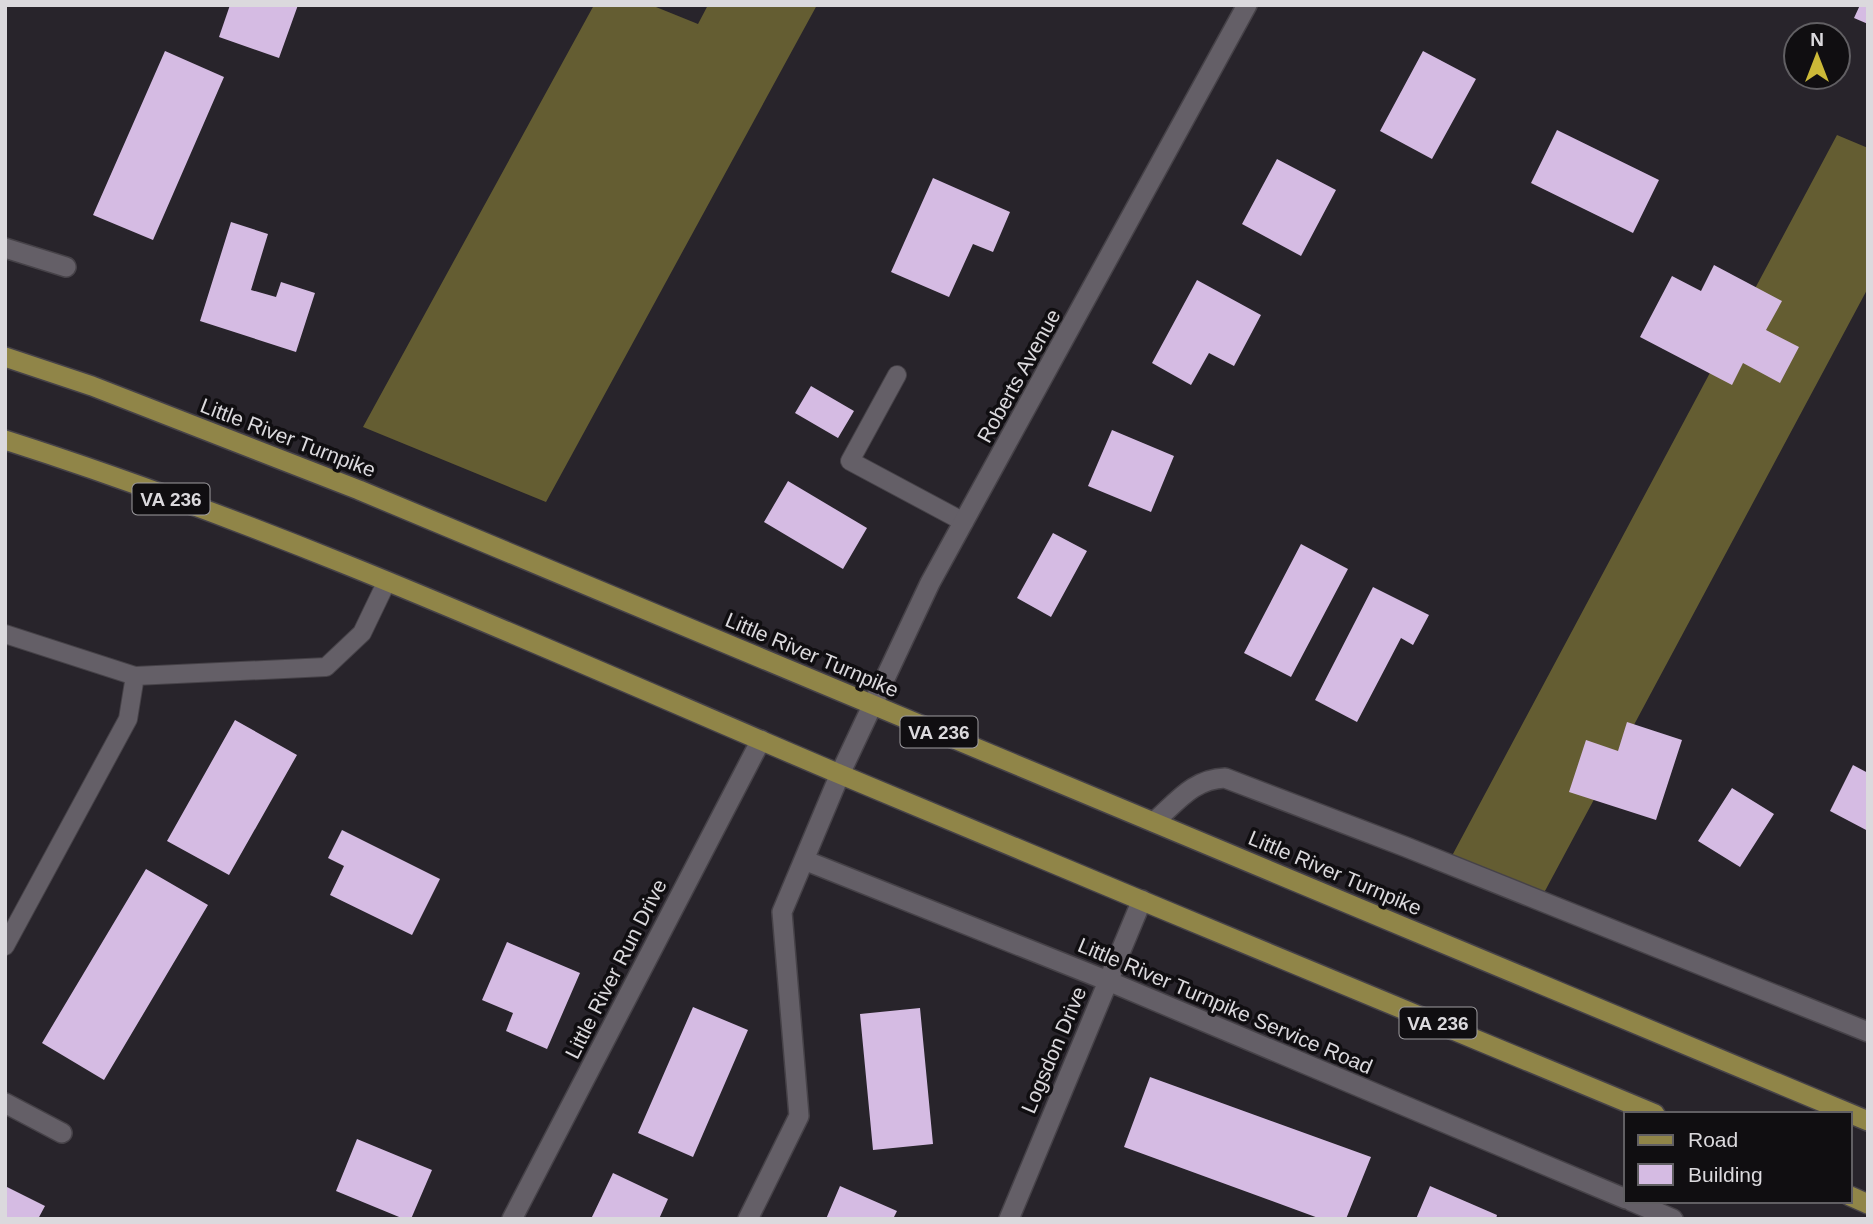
<svg xmlns="http://www.w3.org/2000/svg" width="1873" height="1224" font-family="Helvetica,sans-serif">
<style>
.forest{fill:#645d32}
.building{fill:#d5bbe3}
.lines{fill:none;stroke-linecap:round;stroke-linejoin:round}
.service-casing{stroke:#464248;stroke-width:20}
.minor-casing{stroke:#464248;stroke-width:22}
.primary-casing{stroke:#464248;stroke-width:22}
.service{stroke:#645f67;stroke-width:18}
.minor{stroke:#645f67;stroke-width:19}
.primary{stroke:#908548;stroke-width:19}
.labels{text-anchor:middle;stroke-width:7;stroke-linejoin:round;paint-order:stroke}
.shield{fill:#100e11;stroke:#9e9ca0;stroke-width:2}
.shield-label{font-size:19px;font-weight:bold;fill:#dbd9dd}
.street-label{font-size:21px;fill:#dbd9dd;stroke:#100e11}
</style>
<rect width="100%" height="100%" fill="#28242b"/>
<!-- forest -->
<path class="forest" d="M594,5H651L698,24L708,5H817L546,502L363,427Z
M1837,135L1868,148V288L1538,904L1446,867Z"/>
<!-- building -->
<path class="building" d="M230,5H298L279,58L219,37Z
M1860,5H1868V24L1854,18Z
M165,51L224,77L153,240L93,215Z
M1423,51L1476,79L1432,159L1380,131Z
M1557,130L1659,180L1633,233L1531,183Z
M1277,159L1336,190L1301,256L1242,224Z
M933,178L1010,212L993,252L973,244L949,297L891,272Z
M231,222L268,234L251,290L276,297L281,282L315,293L296,352L200,321Z
M1714,265L1782,301L1766,330L1799,347L1780,383L1743,363L1732,385L1640,337L1672,276L1701,291Z
M1197,280L1261,315L1234,366L1209,353L1191,385L1152,363Z
M811,386L854,411L838,438L795,413Z
M1112,430L1174,456L1151,512L1088,486Z
M788,481L867,528L843,569L764,522Z
M1053,533L1087,551L1051,617L1017,598Z
M1301,544L1348,569L1291,677L1244,653Z
M1373,587L1429,615L1413,645L1401,638L1357,722L1315,700Z
M235,720L297,755L229,875L167,841Z
M1627,722L1682,740L1656,820L1569,792L1586,740L1618,751Z
M1853,765L1868,773V831L1830,811Z
M1732,788L1774,814L1740,867L1698,841Z
M342,830L440,879L412,935L330,895L344,866L328,858Z
M146,869L208,905L104,1080L42,1043Z
M507,942L580,973L547,1049L506,1031L513,1013L482,1000Z
M693,1007L748,1030L693,1157L638,1133Z
M920,1008L933,1144L873,1150L860,1014Z
M1150,1077L1371,1157L1346,1219H1321L1124,1147Z
M357,1139L432,1170L411,1219H404L336,1191Z
M613,1173L668,1199L659,1219H591Z
M5,1186L45,1206L38,1219H5Z
M840,1186L897,1211L893,1219H826Z
M1430,1186L1497,1215L1496,1219H1416Z"/>
<g class="lines">
<defs>
<path id="service" d="M897,375L850,461L964,522
M5,634L135,676L128,719L5,946
M135,676L326,667L362,633L387,581"/>
<path id="minor" d="M5,248L66,267
M1154,822C1177,802 1193,779 1225,778L1406,847L1868,1032
M804,860L1108,981L1626,1199
M5,1103L62,1133
M1631,1201L1673,1219
M512,1219L761,740
M748,1219L799,1116L782,912L840,774L930,583L1247,5
M1009,1219L1142,900"/>
<path id="primary" d="M5,357L92,386L359,490L1868,1121
M5,440C290,531 562,656 837,773C1109,888 1383,1000 1655,1114
M1850,1196L1868,1204"/>
</defs>
<!-- service casing -->
<use href="#service" class="service-casing"/>
<!-- minor casing -->
<use href="#minor" class="minor-casing"/>
<!-- primary casing -->
<use href="#primary" class="primary-casing"/>
<!-- service -->
<use href="#service" class="service"/>
<!-- minor -->
<use href="#minor" class="minor"/>
<!-- primary -->
<use href="#primary" class="primary"/>
</g>
<g class="labels">
<!-- shield labels -->
<g class="shield">
<rect x="132.5" y="483.5" width="77" height="31" rx="5"/>
<rect x="900.5" y="716.5" width="77" height="31" rx="5"/>
<rect x="1399.5" y="1007.5" width="77" height="31" rx="5"/>
</g>
<g class="shield-label">
<text x="171" y="506">VA 236</text>
<text x="939" y="739">VA 236</text>
<text x="1438" y="1030">VA 236</text>
</g>
<!-- street labels -->
<g class="street-label">
<text transform="translate(1019 376) rotate(-61)" y="7">Roberts Avenue</text>
<text transform="translate(288 438) rotate(21)" y="7">Little River Turnpike</text>
<text transform="translate(812 655) rotate(23)" y="7">Little River Turnpike</text>
<text transform="translate(1335 873) rotate(23)" y="7">Little River Turnpike</text>
<text transform="translate(616 969) rotate(-63)" y="7">Little River Run Drive</text>
<text transform="translate(1225 1006) rotate(23)" y="7">Little River Turnpike Service Road</text>
<text transform="translate(1054 1050) rotate(-67)" y="7">Logsdon Drive</text>
</g>
</g>
<!-- border -->
<rect width="1873" height="1224" fill="none" stroke="#dbd9dd" stroke-width="14"/>
<!-- legend -->
<rect x="1624" y="1112" width="228" height="91" fill="#100e11" stroke="#615f63" stroke-width="2"/>
<rect x="1638" y="1135" width="35" height="10" fill="#908548" stroke="#615f63" stroke-width="2"/>
<text x="1688" y="1147" font-size="21" fill="#dbd9dd">Road</text>
<rect x="1638" y="1164" width="35" height="21" fill="#d5bbe3" stroke="#615f63" stroke-width="2"/>
<text x="1688" y="1182" font-size="21" fill="#dbd9dd">Building</text>
<!-- north arrow -->
<g transform="translate(1817 56)"><circle r="33" fill="#100e11" stroke="#615f63" stroke-width="2"/>
<path d="M0-5L12 26L0 18L-12 26Z" fill="#ccb938"/>
<text y="-10" font-size="19" font-weight="bold" text-anchor="middle" fill="#dbd9dd">N</text>
</g>
</svg>
